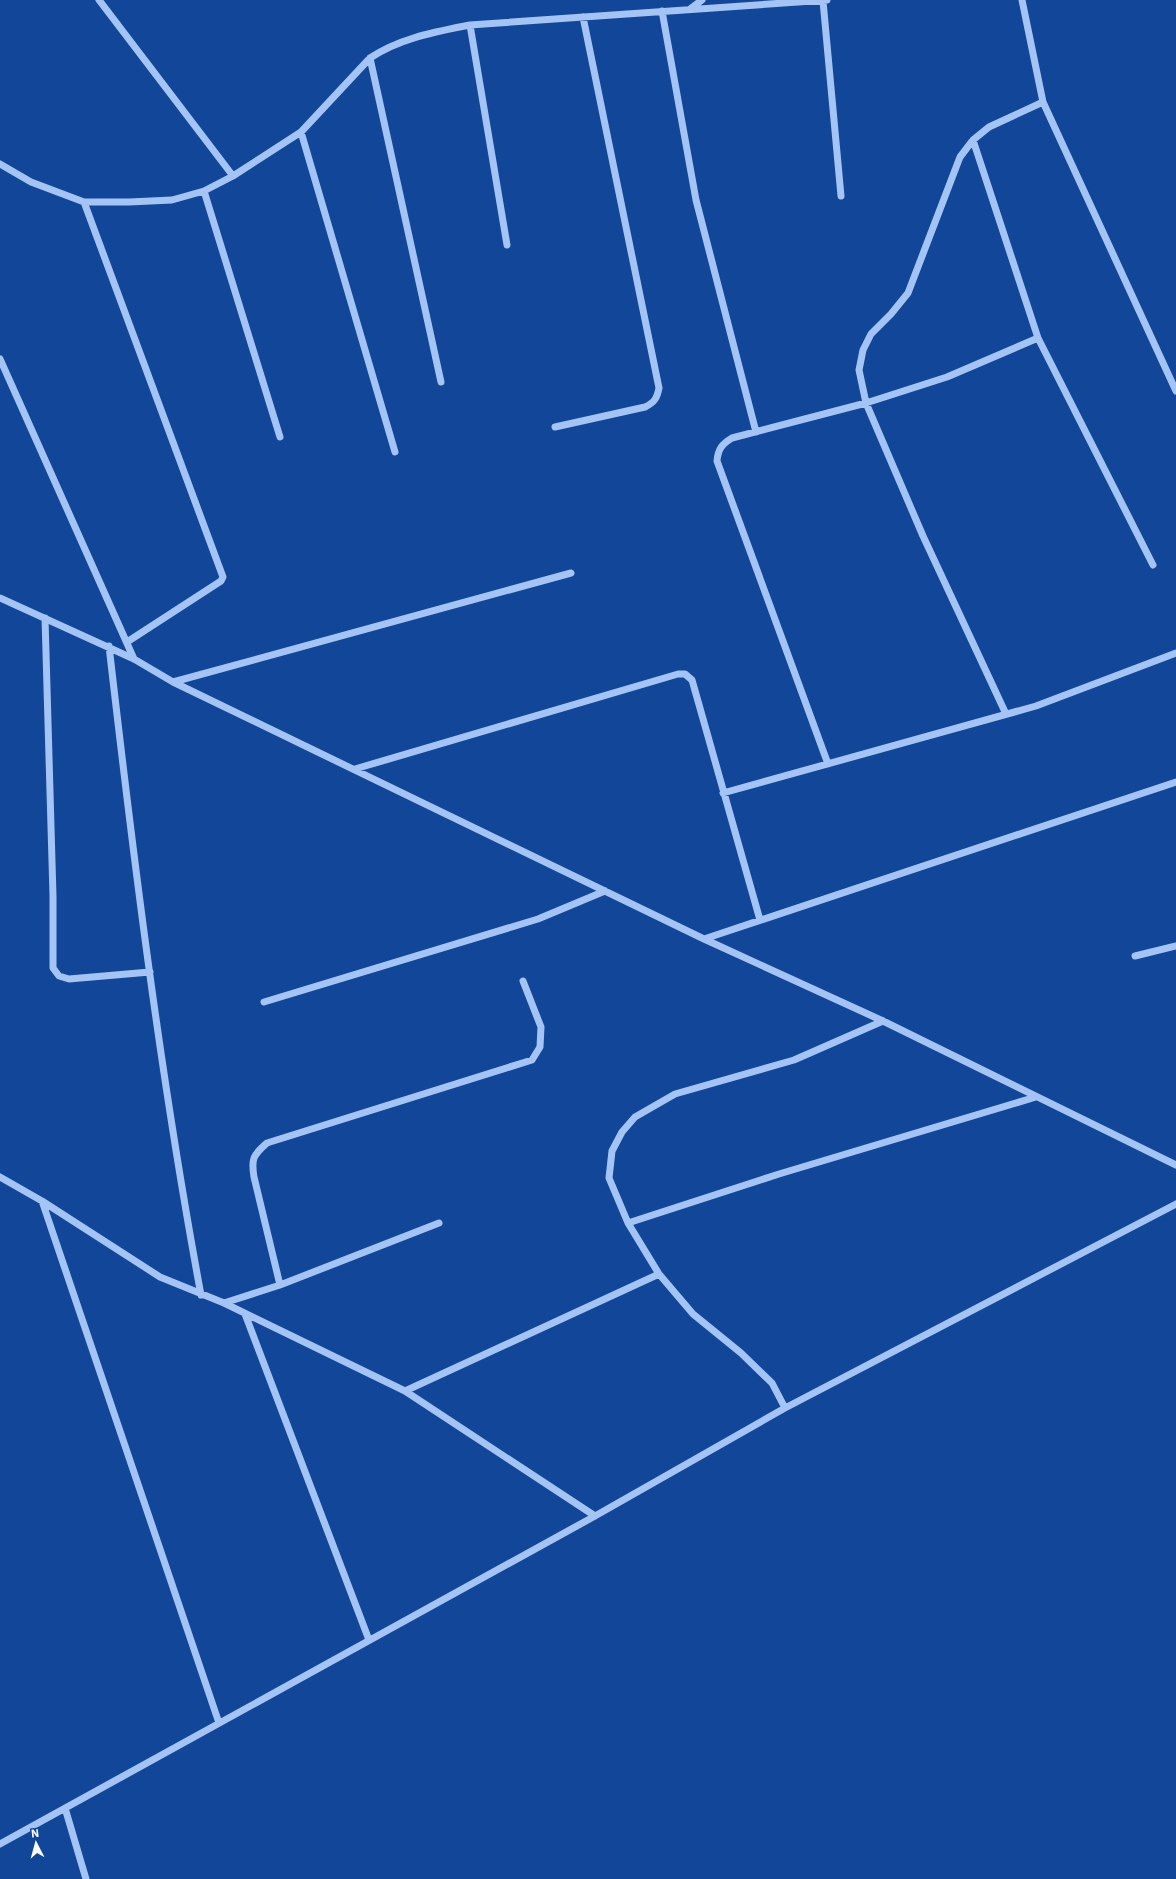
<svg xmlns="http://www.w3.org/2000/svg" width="1176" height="1879" font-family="'IBM Plex Sans',sans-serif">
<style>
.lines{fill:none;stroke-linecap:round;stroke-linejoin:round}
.minor{stroke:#a3c4f4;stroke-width:7}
</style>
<rect width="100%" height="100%" fill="#124698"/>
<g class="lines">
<!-- minor -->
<path class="minor" d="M99,0L233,176
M1022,0L1043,102L1176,391
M823,1L841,196
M690,9L702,0
M662,11L696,200L756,432
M470,25L507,245
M370,58L441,382
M301,132L395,452
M0,164L31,182L84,202H129L172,200L204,191L233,176L301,132L370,58C400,38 435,32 470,25L827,0
M204,191L280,437
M84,202L223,577L221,581L127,642
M1038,338L1153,565
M0,359L134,659
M555,427L645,407C655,402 657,398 659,388L583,17
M0,598L134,659L173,682L704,939L883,1021L1176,1165
M45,618L53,896V968L59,976L69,979L150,972
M109,646C134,863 161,1080 201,1295
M173,682L571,573
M1006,714L923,536L866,403L859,370L863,350L871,334L891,314L908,293L960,157L973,140L989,127L1043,102
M828,764L717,461C718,449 722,444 732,438L866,403L947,377L1038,338L973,140
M355,769L678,674H685L692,680L760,920
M723,793L1036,706L1176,653
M704,939L1176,782
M1135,956L1176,946
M264,1002L538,919L605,891
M0,1177L42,1201L160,1277L224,1303L405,1391L595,1516
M42,1201L219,1723
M628,1223L779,1174L1036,1097
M280,1285L254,1177C251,1159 253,1155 267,1143L532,1060L540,1047L541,1027L523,981
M224,1303L280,1285L439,1223
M245,1314L369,1640
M405,1391L659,1274
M785,1408L772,1383L741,1353L693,1314L659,1274L628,1223L609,1178L612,1151L622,1132L635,1117L675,1094L794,1060L883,1021
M65,1808L86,1879
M0,1844L595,1516L785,1408L1176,1204"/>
</g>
<!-- north arrow -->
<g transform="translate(36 1843) rotate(354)" stroke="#124698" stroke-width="3" paint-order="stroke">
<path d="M0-3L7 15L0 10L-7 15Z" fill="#ffffff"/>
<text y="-6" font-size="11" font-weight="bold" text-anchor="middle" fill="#ffffff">N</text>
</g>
</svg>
